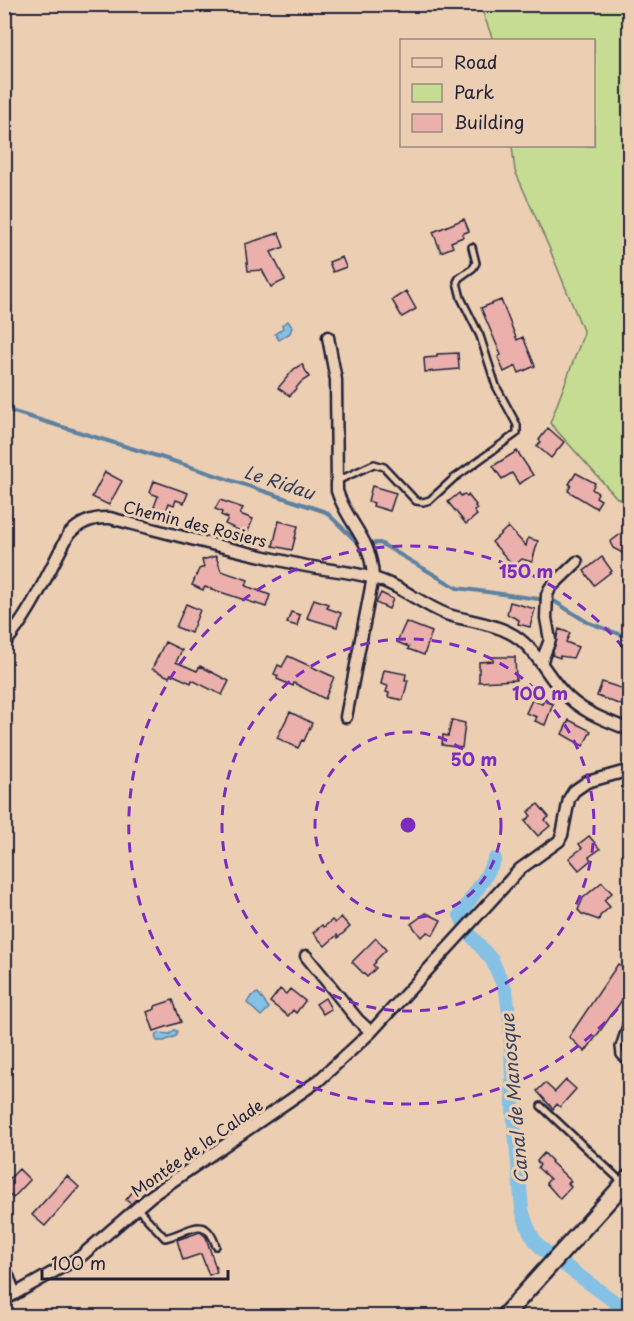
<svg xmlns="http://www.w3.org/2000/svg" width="634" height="1321" font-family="'Playpen Sans',sans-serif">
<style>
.green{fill:#c5dc92;stroke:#747f66;stroke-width:1.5}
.water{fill:#85c1e5;stroke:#5d81a1;stroke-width:1.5}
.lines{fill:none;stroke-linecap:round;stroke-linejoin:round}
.stream{stroke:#5d81a1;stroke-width:4}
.canal{stroke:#85c1e5;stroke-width:14}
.building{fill:#ebb0ac;stroke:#22223b;stroke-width:1.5}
.lane-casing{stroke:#22223b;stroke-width:10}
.street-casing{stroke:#22223b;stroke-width:15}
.secondary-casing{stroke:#22223b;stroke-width:20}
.lane{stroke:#eccfb3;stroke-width:5}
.street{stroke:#eccfb3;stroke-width:10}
.secondary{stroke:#eccfb3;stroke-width:15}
.ring{fill:none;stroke:#7b2cbf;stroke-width:3;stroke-dasharray:10 8}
.labels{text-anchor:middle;stroke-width:6;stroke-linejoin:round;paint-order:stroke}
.street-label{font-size:16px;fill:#22223b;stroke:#eccfb3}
.water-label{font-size:18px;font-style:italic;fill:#36425d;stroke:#eccfb3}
.centre{fill:#7b2cbf;stroke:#eccfb3;stroke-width:3}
.ring-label{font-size:18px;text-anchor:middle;font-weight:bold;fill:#7b2cbf;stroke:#eccfb3;stroke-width:6;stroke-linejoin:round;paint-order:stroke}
</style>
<rect width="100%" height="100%" fill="#eccfb3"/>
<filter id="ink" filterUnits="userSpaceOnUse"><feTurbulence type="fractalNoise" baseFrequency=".0167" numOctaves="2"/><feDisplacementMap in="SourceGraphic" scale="12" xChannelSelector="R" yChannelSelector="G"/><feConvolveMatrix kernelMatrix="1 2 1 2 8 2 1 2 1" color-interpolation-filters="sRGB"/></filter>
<g filter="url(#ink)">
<!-- green -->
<path class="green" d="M480,5H629V503L617,498L550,423L584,333L548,245L515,171L512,146H594V40H493Z"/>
<!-- water -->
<path class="water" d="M288,321L292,327L290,333L279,340L275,334L283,328L282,325Z
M258,993L269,1008L261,1016L247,1003L251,996Z
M174,1030L177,1031L176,1036L164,1041H157L155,1036L159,1033L170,1034Z"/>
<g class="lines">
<!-- stream -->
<path class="stream" d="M4,409L173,461L326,512L359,544L380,543L457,588L554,601L587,622L630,638"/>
<!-- canal -->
<path class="canal" d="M495,859L483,881L460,915L467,931L492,960L506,991L510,1021L513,1110L522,1209C526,1224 530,1236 541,1248L630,1313"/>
</g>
<!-- building -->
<path class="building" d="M464,219L469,231L462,234L463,237L451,242L453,247L441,252L433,232Z
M279,233L284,247L271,252L285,280L271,287L262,270L248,271L245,244Z
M342,257L346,267L333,272L329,262Z
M406,291L416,309L402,317L392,300Z
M501,300L517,340L523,337L535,366L519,373L516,366L504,372L498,357L501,355L481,308Z
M458,353L459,369L425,372L424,358L437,357V354Z
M302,364L309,377L301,382L290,396L278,388L294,369Z
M548,428L564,442L551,458L537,446L541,442L539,440Z
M517,451L533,475L519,484L512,473L502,479L493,466Z
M105,472L122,481L109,505L92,497Z
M576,473L595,483L592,489L598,493L596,497L601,500L596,508L568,491L571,485L569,484Z
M154,481L188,493L184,503L176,500L174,505L169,503L166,511L154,507L158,496L150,493Z
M372,486L396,493L390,511L373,506L374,503L368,501Z
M459,493L461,496L464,494L467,497L468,495L476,505L475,506L477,509L474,511L477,515L466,524L448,502Z
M220,500L243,508L240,514L253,519L247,534L225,524L228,518L221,515L222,512L215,509Z
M279,521L298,526L292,550L273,546Z
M508,527L526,546L528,538L538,541L532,562L522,559L514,566L492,542Z
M630,527V557L613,548L610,542Z
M216,556L221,571L248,580L246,586L270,595L266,607L205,587L203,590L192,585L199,569L204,567L202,560Z
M602,557L612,571L594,585L584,571Z
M381,593L393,599L389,609L376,603Z
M314,599L328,604L327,608L341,613L337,627L307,618Z
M510,602L535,609L530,627L518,624L519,620L507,614Z
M186,604L200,610L191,633L176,627Z
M291,612L300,615L297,626L287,623Z
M406,622L432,632L424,655L408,649L409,647L397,642Z
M559,629L570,633L566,642L578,647L573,658L560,656V658L552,655Z
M165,642L182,650L176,662L197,671L200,666L229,681L222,695L192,680L191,683L171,674L169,677L152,669Z
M288,656L334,677L325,699L294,683L293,686L277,679L278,676L274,674L278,665L282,667Z
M493,657H515L516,680L479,682V662L493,661Z
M384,670L406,674L405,680H408L403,700L388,697L389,693L386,692L388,686L381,684Z
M602,682L630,691L627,707L597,696Z
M532,700L542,704L544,701L553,704L545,725L535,721L537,717L526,713Z
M290,712L312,723L304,741L302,740L298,748L277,738Z
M452,720L465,723L462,748L442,745L443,735L448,736Z
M569,720L591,731L583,746L562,734Z
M538,804L549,817L545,820L550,826L538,836L525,821L531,816L528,812Z
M589,836L600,849L589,857L591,860L579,870L569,858L582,848L579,844Z
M602,882L612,893L604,900L610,907L600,916L599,920L582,914L578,910L583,898Z
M426,913L441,920L433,935L428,932L421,937L411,924Z
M341,917L350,927L338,938L337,935L325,946L313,933L322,925L324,927L332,920L335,923Z
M376,938L386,950L375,961L376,962L373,965L376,968L367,977L352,962Z
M618,964L630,972V989L585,1052L569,1037Z
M280,989L286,994L290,989L305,1001L296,1013L293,1010L288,1016L270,1002Z
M325,998L331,1009L323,1014L316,1004Z
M173,1000L181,1022L154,1031L147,1012L155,1009V1006Z
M566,1080L576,1089L560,1107L557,1104L553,1109L537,1091L545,1083L555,1092Z
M544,1153L552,1161L551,1162L571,1181L568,1183L571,1187L560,1199L546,1183L550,1179L538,1168L540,1165L537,1161Z
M19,1169L30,1180L13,1198L4,1190V1184Z
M67,1176L79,1187L45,1226L32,1215Z
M133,1191L139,1196L131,1204L126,1200Z
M200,1232L206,1237L217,1272L209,1275L201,1254L183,1260L177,1240Z"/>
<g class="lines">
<defs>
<path id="lane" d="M337,481L374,464L384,467L416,501L423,502L430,500L453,479L517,433V425L496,386L480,336L461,298L457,282L459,278L473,268L476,263L472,247
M630,1013L619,1047L620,1055L630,1066
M541,1106L623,1183
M137,1208L165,1238C189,1233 205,1212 216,1246"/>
<path id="street" d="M328,337L336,380L337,491C348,525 371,537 373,577L346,717
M4,644C32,612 49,570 69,534C80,522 93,517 110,518C174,535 237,551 301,565C325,570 350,571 373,578C400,585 421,604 446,614C466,621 489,622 508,632C534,644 544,672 563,692C581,712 605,720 630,730
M541,663L550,640L546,618L547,595L550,588L577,562
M306,956L358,1020L371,1032
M4,1266L15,1294
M4,1300L80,1257L151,1196L318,1081L371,1032L520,869L559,841L562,835L569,799L574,791L587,782L630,770"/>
<path id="secondary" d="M504,1316L630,1177"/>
</defs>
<!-- lane casing -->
<use href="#lane" class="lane-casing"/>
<!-- street casing -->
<use href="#street" class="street-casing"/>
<!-- secondary casing -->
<use href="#secondary" class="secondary-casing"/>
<!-- lane -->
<use href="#lane" class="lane"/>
<!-- street -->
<use href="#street" class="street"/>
<!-- secondary -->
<use href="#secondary" class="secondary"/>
</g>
</g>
<!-- distance rings -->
<g class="ring">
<circle cx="408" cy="825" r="93"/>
<circle cx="408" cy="825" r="186"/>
<path d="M629 995A279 279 0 1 1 629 655"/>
</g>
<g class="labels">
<!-- street labels -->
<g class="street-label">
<text transform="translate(195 524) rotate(14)" y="6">Chemin des Rosiers</text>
<text transform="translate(197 1148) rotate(-35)" y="6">Montée de la Calade</text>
</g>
<!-- water labels -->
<g class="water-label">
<text transform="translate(279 483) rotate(18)" y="6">Le Ridau</text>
<text transform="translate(515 1099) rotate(-95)" y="6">Canal de Manosque</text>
</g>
</g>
<circle cx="408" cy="825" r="9" class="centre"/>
<g class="ring-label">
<text x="526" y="578">150 m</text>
<text x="540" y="700">100 m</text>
<text x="474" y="766">50 m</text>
</g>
<!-- margin -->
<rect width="634" height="1321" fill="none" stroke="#eccfb3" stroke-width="24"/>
<rect x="12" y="12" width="610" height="1297" fill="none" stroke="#22223b" stroke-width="2" filter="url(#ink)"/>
<!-- legend -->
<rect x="400" y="39" width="195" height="108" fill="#eccfb3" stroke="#9b8a83" stroke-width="1.5"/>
<rect x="412" y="58" width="30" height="9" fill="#eccfb3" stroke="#9b8a83" stroke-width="1.5"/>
<text x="454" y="69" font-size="18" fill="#22223b">Road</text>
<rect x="412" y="84" width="30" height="18" fill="#c5dc92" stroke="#9b8a83" stroke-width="1.5"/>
<text x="454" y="99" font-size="18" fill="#22223b">Park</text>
<rect x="412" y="114" width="30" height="18" fill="#ebb0ac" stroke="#9b8a83" stroke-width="1.5"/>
<text x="454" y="129" font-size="18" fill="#22223b">Building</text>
<!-- scale -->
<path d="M42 1270v9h186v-9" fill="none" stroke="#22223b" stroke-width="3"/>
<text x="51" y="1270" font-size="18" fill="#22223b" stroke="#eccfb3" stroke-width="4.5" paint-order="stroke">100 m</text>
</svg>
